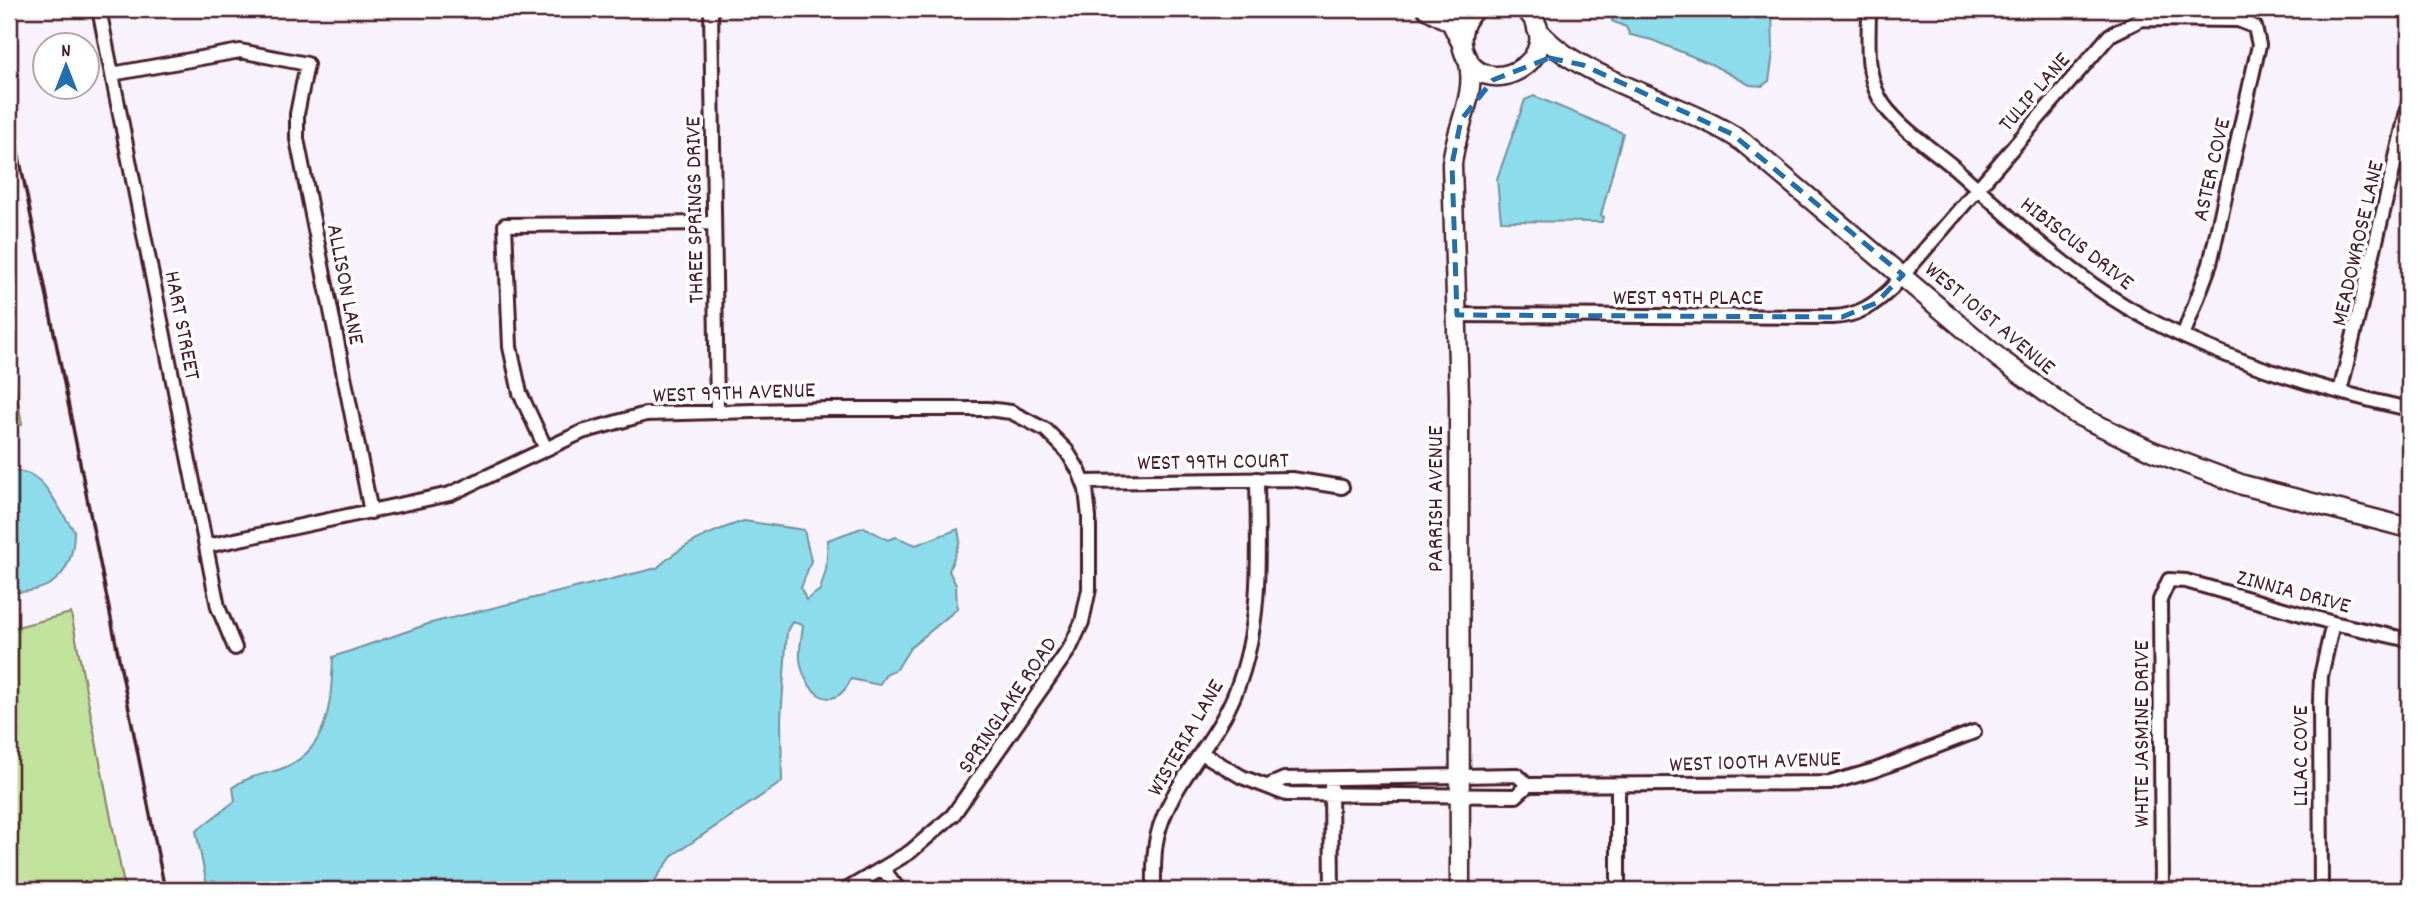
<svg xmlns="http://www.w3.org/2000/svg" width="2418" height="899" font-family="Dekko,sans-serif">
<style>
.green{fill:#c1e29b;stroke:#868063;stroke-width:2}
.water{fill:#8ddceb;stroke:#72909e;stroke-width:2}
.lines{fill:none;stroke-linecap:round;stroke-linejoin:round}
.street-casing{stroke:#4a1f2b;stroke-width:18}
.secondary-casing{stroke:#4a1f2b;stroke-width:23}
.street{stroke:#fff;stroke-width:12}
.secondary{stroke:#fff;stroke-width:18}
.rail{stroke:#4a1f2b;stroke-width:3.5}
.marked{fill:none;stroke:#1f6fb2;stroke-width:5;stroke-dasharray:14 9;stroke-linejoin:round}
.labels{text-anchor:middle;stroke-width:7;stroke-linejoin:round;paint-order:stroke}
.street-label{font-size:23px;fill:#4a1f2b;stroke:#fff}
</style>
<rect width="100%" height="100%" fill="#f7f2fb"/>
<filter id="ink" filterUnits="userSpaceOnUse"><feTurbulence type="fractalNoise" baseFrequency=".0143" numOctaves="2"/><feDisplacementMap in="SourceGraphic" scale="14" xChannelSelector="R" yChannelSelector="G"/><feConvolveMatrix kernelMatrix="1 2 1 2 8 2 1 2 1" color-interpolation-filters="sRGB"/></filter>
<g filter="url(#ink)">
<!-- green -->
<path class="green" d="M9,347L22,425L9,427Z
M71,613L125,890H9V629Z"/>
<!-- water -->
<path class="water" d="M1613,9H1772L1773,54L1769,81L1762,86L1750,85L1711,64L1652,40L1630,35L1626,27L1612,21Z
M1534,96L1623,133L1601,215L1604,217L1602,222L1501,221L1497,179L1525,100Z
M9,471C47,468 55,508 74,530C74,573 53,594 9,592Z
M744,521L804,530L811,561L801,588L806,600L820,590L826,570L828,540L864,527L888,540L896,537L916,545L958,529L960,541L949,571L956,585L957,609L910,648L897,669L887,673L879,685L851,679C833,718 803,690 800,659C799,648 802,636 803,625L792,622L787,631L781,719L782,782L673,855L648,890H208L196,831L235,801L233,787C248,776 262,775 278,770C330,753 331,702 333,657L431,623L657,568C683,544 710,532 744,521Z"/>
<g class="lines">
<defs>
<path id="street" d="M99,9L218,607L235,648
M711,9L717,410
M1869,9C1869,38 1865,70 1879,97C1891,122 1935,151 1956,169C2011,218 2067,272 2130,309C2215,358 2314,388 2409,409
M112,74L240,51L307,64L297,114V139L371,512
M1457,315L1833,317C1858,316 1874,305 1891,289L2110,35L2142,19L2238,20L2255,27L2259,45L2210,264L2183,336
M2340,392L2409,103
M546,449L520,393L510,347L505,225L714,223
M1084,482L1292,479L1342,487
M207,546L450,494L582,432L646,414L828,409H987L1011,412L1046,430L1066,450L1079,471L1086,489L1089,517V589L1082,622L1070,648L953,815L910,852L846,890
M1203,754L1242,777L1286,794L1516,796L1528,785L1830,783L1875,770L1974,732
M1270,785L1284,779L1517,775L1528,785
M1331,786L1332,890
M883,869L899,890
M1154,890C1154,873 1153,854 1157,837C1170,783 1216,743 1236,691C1263,623 1258,552 1257,479
M1618,890V785
M2162,890L2160,600L2169,580L2186,581L2333,623L2409,640
M2321,890L2320,702L2321,676L2333,623"/>
<path id="secondary" d="M1427,9L1451,22L1461,42
M1475,9C1464,20 1459,34 1463,49C1480,109 1575,57 1525,9
M1537,29C1577,80 1686,102 1743,142L2000,359L2077,415L2152,451L2243,485L2409,528
M1460,890L1459,396L1452,164C1455,128 1478,95 1468,59"/>
</defs>
<!-- street casing -->
<use href="#street" class="street-casing"/>
<!-- secondary casing -->
<use href="#secondary" class="secondary-casing"/>
<!-- street -->
<use href="#street" class="street"/>
<!-- secondary -->
<use href="#secondary" class="secondary"/>
<!-- rail -->
<path class="rail" d="M9,106L165,890"/>
</g>
</g>
<!-- marked area -->
<path class="marked" d="M1549,58L1583,65L1732,134L1903,275L1876,303L1842,317L1457,315L1452,164L1461,120L1493,80Z"/>
<g class="labels">
<!-- street labels -->
<g class="street-label">
<text transform="translate(2033 91) rotate(-49)" y="8">TULIP LANE</text>
<text transform="translate(2210 169) rotate(-77)" y="8">ASTER COVE</text>
<text transform="translate(693 210) rotate(-91)" y="8">THREE SPRINGS DRIVE</text>
<text transform="translate(2078 242) rotate(38)" y="8">HIBISCUS DRIVE</text>
<text transform="translate(2356 243) rotate(-77)" y="8">MEADOWROSE LANE</text>
<text transform="translate(347 284) rotate(79)" y="8">ALLISON LANE</text>
<text x="1688" y="304">WEST 99TH PLACE</text>
<text transform="translate(1991 317) rotate(40)" y="8">WEST 101ST AVENUE</text>
<text transform="translate(184 325) rotate(79)" y="8">HART STREET</text>
<text transform="translate(734 391) rotate(-2)" y="8">WEST 99TH AVENUE</text>
<text transform="translate(1213 460) rotate(-1)" y="8">WEST 99TH COURT</text>
<text transform="translate(1434 499) rotate(-90)" y="8">PARRISH AVENUE</text>
<text transform="translate(2294 590) rotate(15)" y="8">ZINNIA DRIVE</text>
<text transform="translate(1006 704) rotate(-56)" y="8">SPRINGLAKE ROAD</text>
<text transform="translate(2140 734) rotate(-90)" y="8">WHITE JASMINE DRIVE</text>
<text transform="translate(1184 737) rotate(-60)" y="8">WISTERIA LANE</text>
<text transform="translate(2299 756) rotate(-90)" y="8">LILAC COVE</text>
<text transform="translate(1755 760) rotate(-2)" y="8">WEST 100TH AVENUE</text>
</g>
</g>
<!-- margin -->
<rect width="2418" height="899" fill="none" stroke="#fff" stroke-width="35"/>
<rect x="18" y="18" width="2383" height="864" fill="none" stroke="#4a1f2b" stroke-width="2.5" filter="url(#ink)"/>
<!-- north arrow -->
<g transform="translate(66 66)"><circle r="33" fill="#ffffff" stroke="#b7a5aa" stroke-width="2"/>
<path d="M0-5L12 26L0 18L-12 26Z" fill="#1f6fb2"/>
<text y="-10" font-size="19" font-weight="bold" text-anchor="middle" fill="#4a1f2b">N</text>
</g>
</svg>
